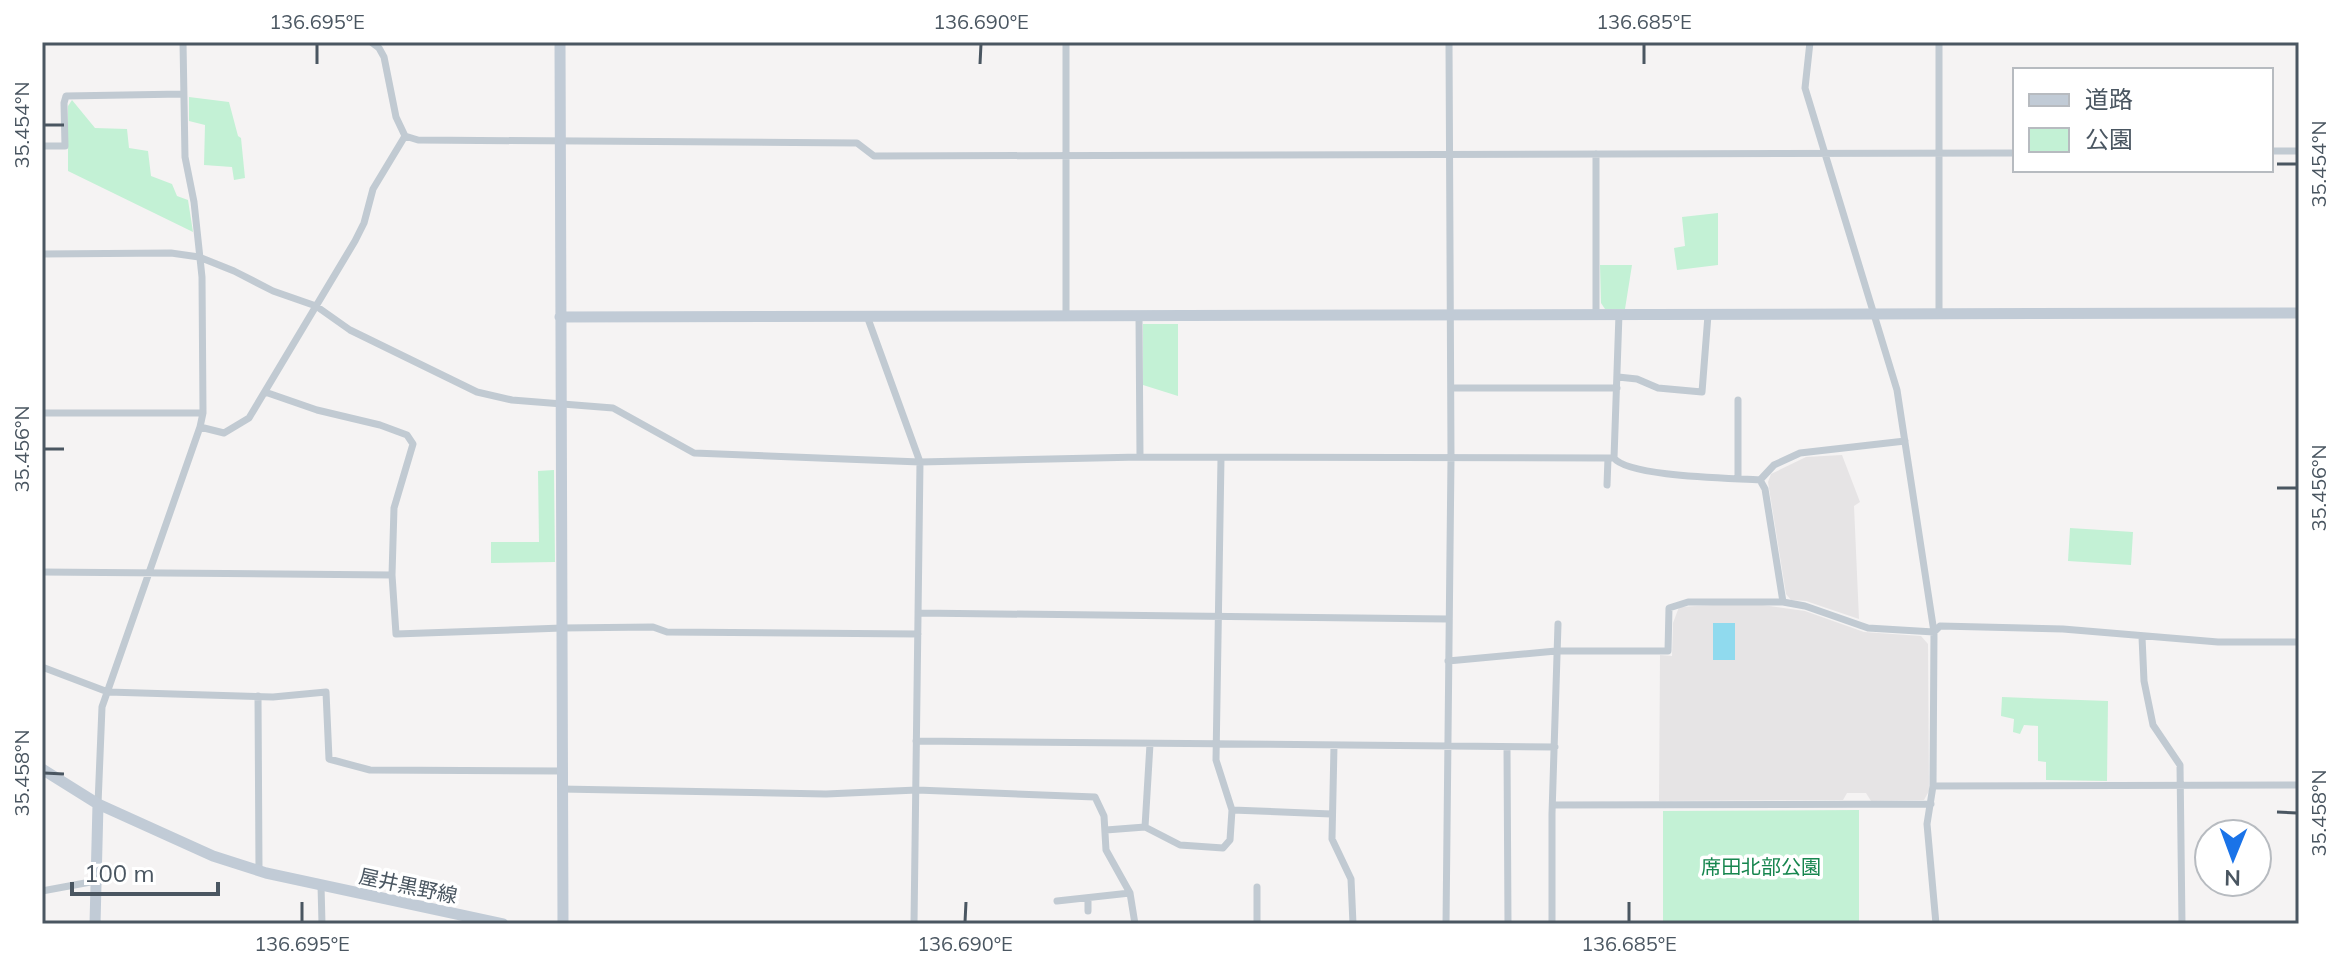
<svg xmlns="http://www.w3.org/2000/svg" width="2341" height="966" font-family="Mulish,'Noto Sans JP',sans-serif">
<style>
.education{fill:#e6e4e5}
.green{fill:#c3f1d5}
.water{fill:#90daee}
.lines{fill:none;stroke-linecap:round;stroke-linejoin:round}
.street{stroke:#c1cad2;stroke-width:7}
.secondary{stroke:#c1cbd6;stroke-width:11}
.ticks{fill:none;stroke:#4a5661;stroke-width:3}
.labels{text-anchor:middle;stroke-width:7;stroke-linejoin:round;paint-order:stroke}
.park-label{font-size:20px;fill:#17864f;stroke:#fff}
.street-label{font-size:20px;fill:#4a5661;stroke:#fff}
.neatline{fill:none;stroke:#4a5661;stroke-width:3}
.ticks-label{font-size:20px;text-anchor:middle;fill:#4a5661}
</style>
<rect width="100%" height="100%" fill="#f5f3f3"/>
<!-- education -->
<path class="education" d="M1842,455L1860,502L1854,506L1859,619L1806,601L1791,600L1786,594L1768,482L1771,474L1806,457Z
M1748,603L1805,611L1864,632L1921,636L1928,644L1929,791L1924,800L1871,801L1866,793H1847L1843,800L1659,801L1660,655L1672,656L1673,623L1679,607Z"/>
<!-- green -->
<path class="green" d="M189,97L229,102L238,136L241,138L245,178L234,180L232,167L204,165L205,125L189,121Z
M72,100L95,128L127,129L129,148L148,151L151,176L172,184L177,196L188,200L193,232L68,171V106Z
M1718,213V265L1677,270L1674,248L1685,246L1682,217Z
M1600,265H1632L1625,309H1605L1601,303Z
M1143,324H1178V396L1143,385Z
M554,470L555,562L491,563V542H539L538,471Z
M2070,528L2133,532L2131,565L2068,561Z
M2002,697L2108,701L2107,781L2046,780V762L2038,761V726L2024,725L2020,734L2013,732L2014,719L2001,716Z
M1859,810V924H1663V811Z"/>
<!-- water -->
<path class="water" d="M1713,623H1735V660H1713Z"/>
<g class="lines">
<!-- street -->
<path class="street" d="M371,42L379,48L384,57L396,117L405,136
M1066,42V315
M1810,42L1805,88L1897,390L1934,632L1933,786L1927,824L1936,924
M1939,42V312
M405,136L418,140L857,143L874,156L2015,153
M42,146H65L64,103L66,96L183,94
M2271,151H2299
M1596,154V314
M42,254L171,253L199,257L234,271L273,291L316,306L350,330L477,392L512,400L613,408L694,453L920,462L1140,457L1608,458H1614C1628,477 1733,478 1760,480
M867,316L920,462L914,924
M1139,316L1140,457
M1618,377L1637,379L1658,388L1702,392L1708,315
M1451,388H1617
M265,392L317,410L380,425L407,435L413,444L394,508L392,575L396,634L562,628L653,627L667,632L918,634
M42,413H203
M200,427L224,433L249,418L355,241L364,223L373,189L405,136
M1614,458L1619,314
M1738,478V400
M1760,480L1774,465L1800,453L1905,441
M1760,480L1765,489L1783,602
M1607,485L1608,458
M42,572L392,575
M918,613L1448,619
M2142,637L2144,681L2153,725L2180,765L2182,924
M1448,661L1556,651H1668L1669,608L1688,602H1783L1805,606L1868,628L1934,632L1940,626L2063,629L2218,642H2299
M42,667L108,692L273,697L326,692L329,759L370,770L561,771
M258,696L259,869
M916,741L1555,747
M1150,744L1145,827L1180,845L1223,848L1230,840L1232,810L1216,760L1221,458
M1334,746L1332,839L1351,879L1353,924
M1507,747L1508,924
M1933,786L2299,785
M561,789L826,794L917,790L1095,797L1104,816L1106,850L1130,893L1135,924
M98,804L102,707L200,427L203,413L202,277L194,202L185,157L183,42
M1554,805L1931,804
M1232,810L1331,814
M1106,830L1145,827
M321,885L322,924
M1257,887V924
M42,891L96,881
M1088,898V911
M1057,901L1130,893
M1446,924L1451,458L1449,42
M1552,924V814L1558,624"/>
<!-- secondary -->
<path class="secondary" d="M560,42L563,924
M560,317L2299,313
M42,769L98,804L213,856L266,873L503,924
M95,924L98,804"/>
</g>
<!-- ticks -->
<path class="ticks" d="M317,64V44M980,64L981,44M1644,64V44M44,125H64M2277,164H2297M44,449H64M2277,488H2297M44,773L64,774M2277,812L2297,813M302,922V902M965,922L966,902M1629,922V902"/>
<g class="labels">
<!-- park labels -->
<g class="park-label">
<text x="1761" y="874">席田北部公園</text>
</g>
<!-- street labels -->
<g class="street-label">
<text transform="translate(408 886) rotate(12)" y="7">屋井黒野線</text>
</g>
</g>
<!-- border -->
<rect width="2341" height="966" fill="none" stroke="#ffffff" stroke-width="88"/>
<!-- legend -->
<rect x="2013" y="68" width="260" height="104" fill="#ffffff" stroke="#b7bbc0" stroke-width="2"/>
<rect x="2029" y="94" width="40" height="12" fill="#c1cbd6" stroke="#b7bbc0" stroke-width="2"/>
<text x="2085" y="108" font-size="24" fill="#4a5661">道路</text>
<rect x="2029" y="128" width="40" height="24" fill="#c3f1d5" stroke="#b7bbc0" stroke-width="2"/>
<text x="2085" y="148" font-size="24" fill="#4a5661">公園</text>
<!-- north arrow -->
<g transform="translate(2233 858) rotate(181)"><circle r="38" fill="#ffffff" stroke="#b7bbc0" stroke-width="2"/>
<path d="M0-6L14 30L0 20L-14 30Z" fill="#1a73e8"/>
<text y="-12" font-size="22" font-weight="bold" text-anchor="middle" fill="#4a5661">N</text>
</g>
<!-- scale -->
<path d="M72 882v12h146v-12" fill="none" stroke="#4a5661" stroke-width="4"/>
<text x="84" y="882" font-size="24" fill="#4a5661" stroke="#ffffff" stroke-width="6" paint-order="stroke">100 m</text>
<rect x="44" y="44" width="2253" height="878" class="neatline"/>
<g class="ticks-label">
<text x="317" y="29">136.695°E</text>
<text x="981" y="29">136.690°E</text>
<text x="1644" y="29">136.685°E</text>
<text transform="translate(22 125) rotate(-90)" y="7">35.454°N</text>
<text transform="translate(2319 164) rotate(-90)" y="7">35.454°N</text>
<text transform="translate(22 449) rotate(-90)" y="7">35.456°N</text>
<text transform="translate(2319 488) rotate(-90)" y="7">35.456°N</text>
<text transform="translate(22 773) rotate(-90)" y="7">35.458°N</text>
<text transform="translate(2319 813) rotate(-90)" y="7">35.458°N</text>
<text x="302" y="951">136.695°E</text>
<text x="965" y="951">136.690°E</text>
<text x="1629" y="951">136.685°E</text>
</g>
</svg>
